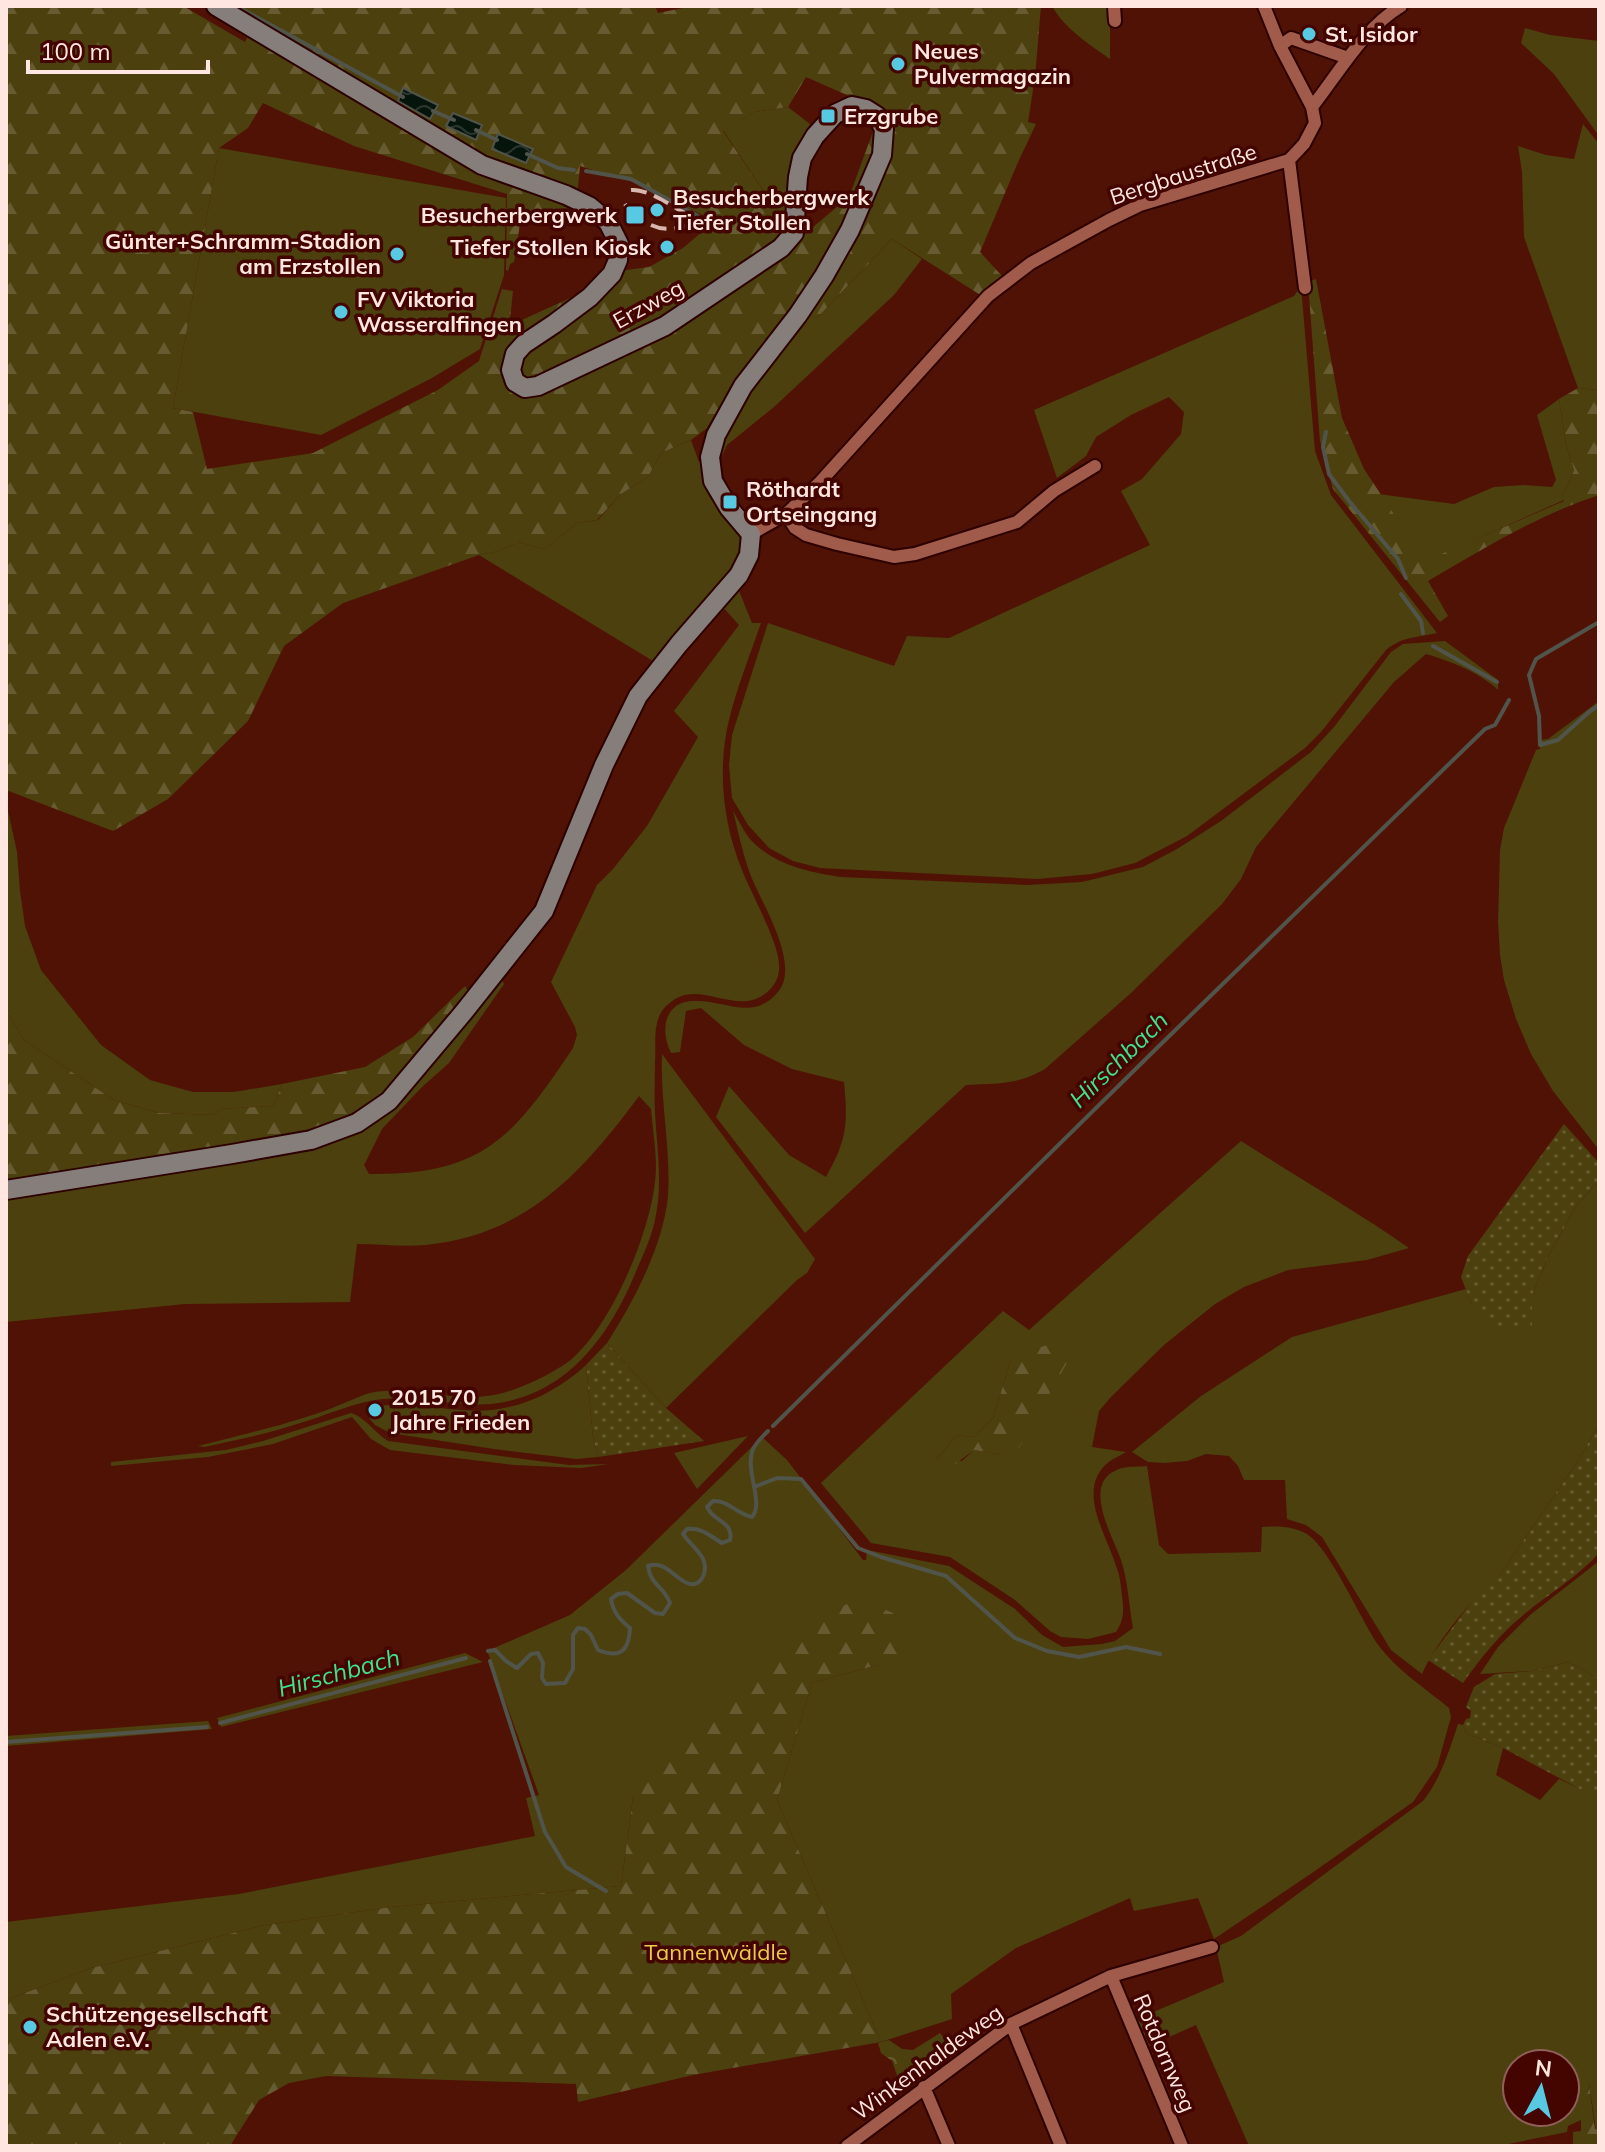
<svg xmlns="http://www.w3.org/2000/svg" width="1605" height="2152" font-family="Mulish,sans-serif">
<style>
.grass{fill:#4c400e;fill-rule:evenodd}
.forest{fill:url(#forest-firs);fill-rule:evenodd}
.park{fill:url(#park-crowns)}
.garden{fill:url(#garden-dots)}
.water{fill:url(#water-waves);stroke:#51544b;stroke-width:2}
.lines{fill:none;stroke-linecap:round;stroke-linejoin:round}
.stream{stroke:#51544b;stroke-width:4}
.street-casing{stroke:#2d0100;stroke-width:16}
.secondary-casing{stroke:#2d0100;stroke-width:22}
.street{stroke:#a05b4a;stroke-width:12}
.secondary{stroke:#867e7a;stroke-width:18}
.rail{stroke:#d8b7af;stroke-width:4;stroke-dasharray:16 8;stroke-linecap:butt}
.poi-dot{fill:#57c9e2;stroke:#440500;stroke-width:3}
.labels{text-anchor:middle;stroke-width:7;stroke-linejoin:round;paint-order:stroke}
.poi-label{font-size:22px;font-weight:bold;fill:#ffe6e0;stroke:#440500;text-anchor:start}
.street-label{font-size:22px;fill:#ffe6e0;stroke:#440500}
.park-label{font-size:22px;fill:#ebca4d;stroke:#440500}
.water-label{font-size:24px;font-style:italic;fill:#3fe189;stroke:#440500}
</style>
<defs>
<pattern id="forest-firs" width="22" height="20" patternUnits="userSpaceOnUse" patternTransform="scale(2)"><rect width="22" height="20" fill="#4c400e"/><path d="M5 1l3.5 6h-7zM16 11l3.5 6h-7z" fill="#675c31"/></pattern>
<pattern id="park-crowns" width="20" height="18" patternUnits="userSpaceOnUse" patternTransform="scale(2)"><rect width="20" height="18" fill="#4c400e"/><path d="M2 6a3 3 0 1 1 6 0M12 15a3 3 0 1 1 6 0" fill="none" stroke="#675c31"/></pattern>
<pattern id="garden-dots" width="8" height="8" patternUnits="userSpaceOnUse" patternTransform="scale(2)"><rect width="8" height="8" fill="#4c400e"/><path d="M2 2h.1M6 6h.1" fill="none" stroke="#675c31" stroke-width="1.8" stroke-linecap="round"/></pattern>
<pattern id="water-waves" width="16" height="10" patternUnits="userSpaceOnUse" patternTransform="scale(2)"><rect width="16" height="10" fill="#06150b"/><path d="M0 5q4-4 8 0t8 0" fill="none" stroke="#2b372e"/></pattern>
</defs>
<rect width="100%" height="100%" fill="#501204"/>
<!-- grass -->
<path class="grass" d="M1052,6H1110V59C1089,44 1065,29 1052,6Z
M1525,28L1550,35L1599,41V136L1554,74L1521,43Z
M788,107L810,124L794,160V189L771,202L723,130L754,112Z
M1583,124L1599,144V390L1578,388L1524,237L1522,172L1518,146L1546,155L1574,159Z
M219,148L506,198L504,275L480,349L432,378L321,435L173,408Z
M892,239L922,259L894,295L774,407L727,445L722,456L718,447L751,384L806,313L817,318Z
M1301,286L1315,451L1331,495L1437,633C1416,638 1403,636 1386,650L1321,732L1305,748L1187,836L1135,863L1092,874L1037,879L820,868L793,861L769,848L748,825L732,798L729,765L732,735L768,623L894,666L907,636L949,638L1150,545L1121,491L1142,479L1181,434L1184,412L1169,397L1131,415L1096,437L1086,456L1057,478L1034,410L1294,296Z
M1559,399L1566,444L1574,470L1562,498L1564,500L1425,562L1378,494L1454,504L1494,487L1524,485L1552,487L1556,480L1537,415Z
M691,440L699,462H704L738,525L745,544L739,564L653,661L479,555L499,551L518,542L545,549L577,523L598,520L621,494L648,477L661,453Z
M737,586L752,623H761C750,655 737,687 729,720C717,769 723,824 742,870C751,893 779,943 779,965C780,976 775,986 766,993C737,1016 704,982 675,999C665,1006 660,1011 657,1023C654,1035 656,1050 655,1062C655,1079 654,1096 655,1113C657,1149 663,1184 655,1220C651,1239 642,1257 635,1274C608,1338 566,1396 491,1404C455,1407 419,1395 383,1399C354,1402 325,1416 297,1424C267,1434 236,1440 204,1447L198,1446C225,1439 253,1432 280,1425C303,1418 327,1411 349,1401C355,1399 360,1396 366,1394C399,1384 449,1401 487,1396C511,1394 557,1373 575,1356C613,1320 649,1235 655,1182C658,1159 653,1133 651,1109L639,1096C583,1172 525,1236 425,1245C403,1247 379,1244 357,1244L350,1302L185,1304L6,1322V1195L340,1136L500,977L504,984L449,1063L422,1087L382,1129L364,1165L369,1174C483,1176 514,1136 573,1048L577,1035L575,1027L551,982L597,885L613,869L647,826L698,737L674,711L739,625L721,605Z
M1445,641L1498,680V690C1481,673 1450,661 1426,654L1394,682L1256,847L1241,879L1222,904L1131,993L1045,1069C1018,1085 997,1083 966,1085L805,1233L716,1117L729,1086L789,1155L826,1177C847,1140 848,1124 844,1082L792,1069L744,1045L701,1008L686,1011L680,1052L671,1053C659,1029 665,999 697,1001C726,1001 754,1021 778,992C802,963 759,900 749,871C742,851 738,831 733,811C738,819 743,830 749,838C773,865 808,872 841,877L1027,885L1082,882L1143,867L1177,849L1221,821L1311,752L1334,727L1391,652L1403,644Z
M1599,701V1150L1553,1091L1531,1054L1516,1019L1504,980L1500,955L1498,922L1500,850L1504,828L1536,750L1540,749L1541,740L1548,739Z
M6,802L17,852L20,891L25,926L41,970L101,1045L150,1080L193,1092H234L282,1084L273,1106L219,1109L215,1115L159,1113L114,1100L24,1040L6,1009Z
M662,1054L815,1259L807,1273L797,1280L666,1408L607,1343C634,1301 663,1246 668,1196C671,1149 660,1101 662,1054Z
M1241,1141C1297,1177 1354,1210 1409,1248L1367,1260L1288,1270L1244,1287L1215,1304L1164,1345L1111,1397L1099,1411L1092,1447L1126,1452C1121,1455 1115,1458 1110,1461C1074,1488 1107,1535 1116,1566C1120,1575 1121,1586 1122,1596C1124,1611 1124,1620 1116,1632L1088,1639L1061,1637L1050,1631L1015,1600L950,1557L871,1543L821,1483L1003,1311L1029,1330ZM1012,1356L998,1454L974,1450L962,1461L936,1460L957,1435L974,1437L993,1418Z
M1599,1181V1425L1577,1462L1500,1575C1474,1595 1435,1644 1422,1674L1391,1650L1322,1537L1306,1525L1287,1519L1285,1480H1244L1238,1466L1229,1456L1206,1454L1187,1461L1164,1463L1148,1462L1132,1452L1201,1396L1292,1337L1466,1289L1472,1305L1532,1295L1549,1255L1576,1206Z
M586,1365L593,1437L598,1457L576,1459L494,1449L390,1433L375,1425L369,1418L368,1410C387,1401 410,1406 430,1407C450,1409 472,1412 492,1410C528,1406 560,1389 586,1365Z
M351,1413C365,1417 375,1433 388,1441L569,1465L609,1464L581,1468L514,1465L390,1450L371,1439L352,1417L273,1444L208,1457L111,1466V1462L226,1450L263,1441Z
M748,1436L697,1489L674,1453Z
M762,1437L787,1460L863,1560H866L867,1550L949,1566L1015,1609L1042,1635L1063,1647L1102,1644L1115,1641L1133,1628C1129,1606 1128,1581 1121,1560C1112,1534 1079,1480 1122,1468C1130,1466 1140,1467 1147,1466L1159,1545L1168,1554L1261,1552L1262,1527C1277,1526 1291,1526 1305,1533C1329,1545 1361,1621 1379,1646C1397,1670 1426,1689 1449,1708L1451,1717L1437,1767L1413,1802L1312,1873L1214,1939L1198,1898L1134,1911L1130,1898L1016,1948L951,1994L952,2019L881,2042L777,1800L812,1683L877,1665L893,1613L633,1797L621,1886L391,1907L265,1925L91,1968L6,2000V1922L239,1894L535,1836L526,1798L539,1795L488,1653L494,1648L570,1615L626,1570Z
M1599,1561V1679L1568,1662L1532,1671L1480,1674L1498,1647L1530,1615Z
M465,1653L483,1662L221,1727L217,1718Z
M208,1721L212,1729L6,1746V1736Z
M1458,1724L1463,1725L1466,1733L1503,1748L1496,1775L1540,1800L1559,1779L1593,1795L1599,1789V2130H1596L1589,2083H1581V2120L1568,2126L1567,2132L1499,2146H1249L1196,2025L1149,2046L1137,2019L1224,1982L1216,1947L1241,1936L1423,1801C1441,1778 1449,1751 1458,1724ZM1517,2064H1565V2112H1517Z"/>
<!-- forest -->
<path class="forest" d="M6,6H183L245,42L257,16L236,6H655L658,13L693,6H1041L1035,77L1028,122L1036,124L1019,160L980,252L1002,276L982,296L892,239L817,318L791,307L733,383L707,428L691,440L661,453L648,477L621,494L597,520L577,523L545,549L518,542L499,551L479,555L343,603L284,646L248,721L168,799L113,831L6,790ZM806,77L881,110L849,197L795,242L794,189L771,202L723,131L754,112L788,107ZM263,103L354,146L507,194L506,270L508,271L510,264L514,262L521,218L575,220L580,166L636,183L715,221L683,248L649,267L619,271L579,294L513,324L510,319L513,291L502,289L479,361L438,390L313,453L207,469L193,412L173,408L219,148L248,128Z
M1316,279L1342,418L1364,469L1425,561L1564,501L1562,498L1574,470L1566,444L1559,399L1578,388L1599,390V495C1538,515 1483,549 1428,581L1448,616L1440,622L1333,489L1320,441L1308,282Z
M465,986L471,995L384,1095L334,1123L281,1137L6,1190V1009L24,1040L114,1100L159,1113L215,1115L219,1109L273,1106L282,1084L365,1067L413,1037Z
M1060,1341L1067,1347L1069,1359L1019,1448L998,1454L974,1450L950,1468L940,1464L936,1460L957,1435L974,1437L993,1418L1012,1356Z
M861,1600L893,1613L904,1653L877,1665L812,1683L777,1800L881,2042L693,2075L578,2102L576,2084L326,2076L289,2083L259,2100L230,2146H6V2000L91,1968L265,1925L391,1907L621,1886L633,1797L825,1611Z
M1581,2082L1589,2083L1595,2129L1599,2130V2146H1573V2132L1581,2131Z"/>
<!-- park -->
<path class="park" d="M940,2033L956,2054L903,2092L892,2061L881,2053L878,2043L889,2040L902,2049L913,2050Z"/>
<!-- garden -->
<path class="garden" d="M1564,1124L1599,1163V1181L1576,1206L1549,1255L1532,1295V1330L1499,1328L1472,1305L1461,1277L1468,1256Z
M607,1343L666,1408L704,1441L598,1457L593,1437L586,1365Z
M1599,1425V1553C1577,1578 1546,1595 1521,1617C1498,1636 1480,1659 1463,1683L1428,1660L1482,1588L1500,1575L1577,1462Z
M1568,1662L1599,1679V1789L1593,1796L1503,1748L1466,1733L1463,1725L1466,1719L1470,1718L1471,1711L1466,1707L1474,1687L1495,1674L1532,1671Z"/>
<!-- water -->
<path class="water" d="M403,88L438,105L430,119L398,101Z
M453,113L482,125L476,140L446,126Z
M498,134L533,149L526,163L492,149Z"/>
<g class="lines">
<!-- stream -->
<path class="stream" d="M236,6L403,97
M6,9L13,6
M433,111L454,120
M476,130L497,140
M527,154L558,168L574,170
M586,171L631,179L698,216
M1326,432L1323,447L1329,474L1349,501L1398,559L1406,578
M1401,594L1421,621L1423,633
M1599,622L1536,659L1529,675L1539,716L1540,745L1558,740L1589,712L1599,705
M1433,646L1497,682
M773,1426L1159,1046L1485,729L1495,725L1509,700
M754,1487L777,1478L801,1479L858,1548L881,1557L946,1576L1015,1638L1047,1651L1079,1657L1126,1647L1160,1654
M488,1651L495,1650L506,1661L517,1668L531,1654L538,1653L543,1663L542,1678L546,1684L565,1683L573,1669V1635L578,1628L585,1629L591,1635L598,1650C620,1659 629,1651 630,1628C620,1620 613,1612 611,1599L618,1594L627,1593L655,1613L663,1614L670,1603C664,1586 650,1585 648,1566C665,1560 673,1577 687,1583C701,1589 709,1570 703,1559C699,1550 689,1543 683,1534L687,1529C701,1527 710,1536 722,1543L730,1540C734,1521 713,1522 707,1507L713,1501C728,1500 737,1514 752,1517C764,1503 746,1473 752,1452C754,1444 762,1437 768,1431
M490,1661L545,1832L566,1867L606,1891
M220,1723L466,1658
M6,1742L207,1727"/>
<defs>
<path id="street" d="M1114,6L1115,21
M1280,46L1291,38L1348,58
M1312,107C1338,74 1364,28 1401,6
M1289,160L1305,288
M786,514L795,528L806,535L837,544L894,557L915,554L1017,522L1054,491L1095,466
M751,534L786,514L820,482L988,296L1031,263L1109,220L1140,205L1289,160L1304,144L1315,123L1312,107L1280,46L1264,6
M1111,1976L1182,2146
M1011,2024L1061,2146
M924,2087L949,2146
M847,2146L1011,2024L1111,1976L1212,1947"/>
<path id="secondary" d="M6,1190L232,1154L311,1140L357,1123L389,1101L463,1013L544,911L604,765L638,696L679,644L739,575L749,555L751,534L729,508L713,481L710,457L716,435L743,386L798,315L824,276L850,230L882,155L884,129L877,116L866,109L852,106L835,114L815,136L802,158L798,177L794,233L781,248L665,326L538,386L525,388L515,382L511,370L515,354L524,344L554,324L590,297L612,274L618,260L619,244L608,222L589,206L566,195L482,165L216,6"/>
</defs>
<!-- street casing -->
<use href="#street" class="street-casing"/>
<!-- secondary casing -->
<use href="#secondary" class="secondary-casing"/>
<!-- street -->
<use href="#street" class="street"/>
<!-- secondary -->
<use href="#secondary" class="secondary"/>
<!-- rail -->
<path class="rail" d="M631,190C651,188 681,214 701,221
M625,204L629,210
M651,225C670,234 686,225 705,220"/>
</g>
<!-- markers -->
<g class="poi-dot">
<circle cx="1309" cy="34" r="8"/>
<circle cx="898" cy="64" r="8"/>
<rect x="820" y="108" width="16" height="16" rx="4"/>
<circle cx="657" cy="210" r="8"/>
<rect x="625" y="205" width="20" height="20" rx="4"/>
<circle cx="667" cy="247" r="8"/>
<circle cx="397" cy="254" r="8"/>
<circle cx="341" cy="312" r="8"/>
<rect x="722" y="494" width="16" height="16" rx="4"/>
<circle cx="375" cy="1410" r="8"/>
<circle cx="30" cy="2027" r="8"/>
</g>
<g class="labels">
<!-- poi labels -->
<g class="poi-label">
<text x="1325" y="42">St. Isidor</text>
<text x="914" y="59">Neues<tspan x="914" dy="25">Pulvermagazin</tspan></text>
<text x="844" y="124">Erzgrube</text>
<text x="673" y="205">Besucherbergwerk<tspan x="673" dy="25">Tiefer Stollen</tspan></text>
<text x="617" y="223" text-anchor="end">Besucherbergwerk</text>
<text x="381" y="249" text-anchor="end">Günter+Schramm-Stadion<tspan x="381" dy="25">am Erzstollen</tspan></text>
<text x="651" y="255" text-anchor="end">Tiefer Stollen Kiosk</text>
<text x="357" y="307">FV Viktoria<tspan x="357" dy="25">Wasseralfingen</tspan></text>
<text x="746" y="497">Röthardt<tspan x="746" dy="25">Ortseingang</tspan></text>
<text x="391" y="1405">2015 70<tspan x="391" dy="25">Jahre Frieden</tspan></text>
<text x="46" y="2022">Schützengesellschaft<tspan x="46" dy="25">Aalen e.V.</tspan></text>
</g>
<!-- street labels -->
<g class="street-label">
<text transform="translate(1183 174) rotate(-18)" y="8">Bergbaustraße</text>
<text transform="translate(648 304) rotate(-29)" y="8">Erzweg</text>
<text transform="translate(1165 2053) rotate(67)" y="8">Rotdornweg</text>
<text transform="translate(927 2062) rotate(-36)" y="8">Winkenhaldeweg</text>
</g>
<!-- park labels -->
<g class="park-label">
<text x="716" y="1960">Tannenwäldle</text>
</g>
<!-- water labels -->
<g class="water-label">
<text transform="translate(1119 1060) rotate(-44)" y="8">Hirschbach</text>
<text transform="translate(339 1673) rotate(-15)" y="8">Hirschbach</text>
</g>
</g>
<!-- border -->
<rect width="1605" height="2152" fill="none" stroke="#ffe6e0" stroke-width="16"/>
<!-- north arrow -->
<g transform="translate(1541 2088) rotate(7)"><circle r="38" fill="#440500" stroke="#8f5f5a" stroke-width="2"/>
<path d="M0-6L14 30L0 20L-14 30Z" fill="#57c9e2"/>
<text y="-12" font-size="22" font-weight="bold" text-anchor="middle" fill="#ffe6e0">N</text>
</g>
<!-- scale -->
<path d="M28 60v12h180v-12" fill="none" stroke="#ffe6e0" stroke-width="4"/>
<text x="40" y="60" font-size="24" fill="#ffe6e0" stroke="#440500" stroke-width="6" paint-order="stroke">100 m</text>
</svg>
